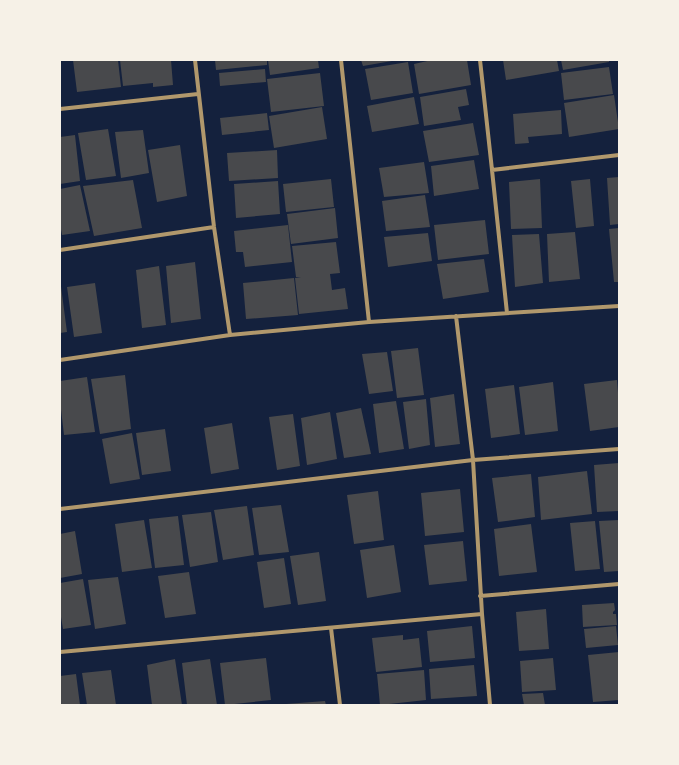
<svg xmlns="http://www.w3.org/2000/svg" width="679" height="765" font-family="Raleway,sans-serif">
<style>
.building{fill:#48494c}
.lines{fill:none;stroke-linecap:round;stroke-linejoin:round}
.minor{stroke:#b1986c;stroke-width:4}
</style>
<rect width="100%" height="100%" fill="#14213d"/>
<!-- building -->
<path class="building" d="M73,60H118L121,87L77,92Z
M120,60H171L173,85L153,87V83L123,86Z
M215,60H267V65L216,70Z
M268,60H318L319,68L270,75Z
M361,60H392V61L363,66Z
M432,60H467L471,85L419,94L414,64Z
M503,60H557L559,71L506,80Z
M561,60H609V62L563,70Z
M408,62L413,93L371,100L365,69Z
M609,67L613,94L564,100L561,73Z
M265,69L266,82L220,86L219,73Z
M320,73L324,106L271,112L267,79Z
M466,89L469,105L458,107L461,120L424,126L420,97Z
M614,95L619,129L569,137L564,103Z
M414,97L419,124L372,132L367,106Z
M322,107L327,139L274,148L269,116Z
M561,110L562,134L528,137L529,143L515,144L513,114Z
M267,113L269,130L222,135L220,118Z
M473,123L479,155L429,162L423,131Z
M108,129L116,176L86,180L78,133Z
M143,130L149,173L121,178L115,132Z
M75,135L80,181L60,184V137Z
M180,145L187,196L157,202L148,150Z
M277,150L278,178L229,181L227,153Z
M474,160L479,189L434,196L431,166Z
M424,162L429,193L384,197L379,168Z
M619,177V224L610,225L607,178Z
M331,179L334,207L286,212L283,184Z
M540,179L542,228L511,229L509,182Z
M590,179L594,226L576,228L571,181Z
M133,180L142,228L94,236L83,186Z
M278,181L280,214L236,218L234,184Z
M80,185L90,231L62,235L60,224V189Z
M425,195L430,227L386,231L382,201Z
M335,208L338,238L291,244L287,214Z
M485,220L489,254L438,260L434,225Z
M288,225L292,262L245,267L243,252H236L234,231Z
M619,228V282H614L609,229Z
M575,232L580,279L549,282L547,234Z
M428,233L432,261L388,267L384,237Z
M539,234L543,283L515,287L512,235Z
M336,242L340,273L330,274L332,290L345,288L348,309L299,314L295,278L301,277H296L292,246Z
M484,259L489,292L443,299L437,264Z
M195,262L201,319L171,323L166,266Z
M159,266L166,325L142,328L136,270Z
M294,278L298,315L246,319L243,283Z
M60,279L67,332L60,333Z
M95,283L102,333L74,337L67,287Z
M418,348L424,395L397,398L391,351Z
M387,352L393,391L369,394L362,354Z
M125,375L131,429L100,434L91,379Z
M87,377L95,432L64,435L60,401V381Z
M617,380L619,405V427L590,431L584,384Z
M553,382L558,431L525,435L519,387Z
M514,385L520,434L491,438L485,389Z
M454,394L460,444L435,447L430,398Z
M426,399L430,445L409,449L403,402Z
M396,401L404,449L379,453L373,404Z
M361,408L371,454L344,458L336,413Z
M330,412L337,459L307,465L301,418Z
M293,414L300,466L277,470L269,417Z
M232,423L239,469L211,474L204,428Z
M165,429L171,471L142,475L136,433Z
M132,433L140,479L110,484L102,439Z
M619,463V511L597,512L594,465Z
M587,471L592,514L541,520L538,477Z
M531,474L535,517L498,522L492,478Z
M460,489L464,532L425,536L421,493Z
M378,491L384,540L354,544L347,495Z
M281,505L289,552L259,555L252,508Z
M247,506L254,555L223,560L214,510Z
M211,512L218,562L190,567L182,515Z
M178,516L184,565L155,568L149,519Z
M144,520L152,568L122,572L115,524Z
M619,520V571L604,572L599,521Z
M595,521L600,569L575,571L570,523Z
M531,524L537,572L499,576L494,529Z
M75,531L82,574L60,578V534Z
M463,541L467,581L429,585L424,545Z
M394,545L401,592L367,598L360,550Z
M319,552L326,601L298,605L290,556Z
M284,558L291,604L264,608L257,562Z
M189,572L196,614L165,618L158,576Z
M118,577L126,624L95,629L88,580Z
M83,579L91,625L63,629L60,611V583Z
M614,603L615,610L613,612V614H616L617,625L583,627L582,605Z
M546,609L549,649L519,651L516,612Z
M472,626L475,658L430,662L427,631Z
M616,626L618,645L586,648L584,629Z
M403,635V640L419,638L422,667L376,672L372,638Z
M619,652V700L593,702L588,655Z
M266,658L271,700L225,705L220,663Z
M553,658L556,690L522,692L520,661Z
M175,659L182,705H152L147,665Z
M210,659L217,705H187L182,663Z
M474,665L477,696L431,699L429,669Z
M111,670L116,705H87L82,673Z
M424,670L426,700L380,705L377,674Z
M76,674L80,705H60V676Z
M543,693L545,705H524L522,694Z
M325,701L326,705H286V704Z"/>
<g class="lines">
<!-- minor -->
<path class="minor" d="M195,60L214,227L230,335
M341,60L369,322
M480,60L492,170L619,155
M60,109L198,94
M492,170L507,313
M60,250L214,227
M60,360L230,335L369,322L619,306
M60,509L473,460L619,449
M480,596L619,584
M482,614L490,705
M331,628L340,705
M60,652L482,614L473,460L456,316"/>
</g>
<!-- border -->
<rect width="679" height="765" fill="none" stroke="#f6f1e7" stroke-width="122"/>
</svg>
